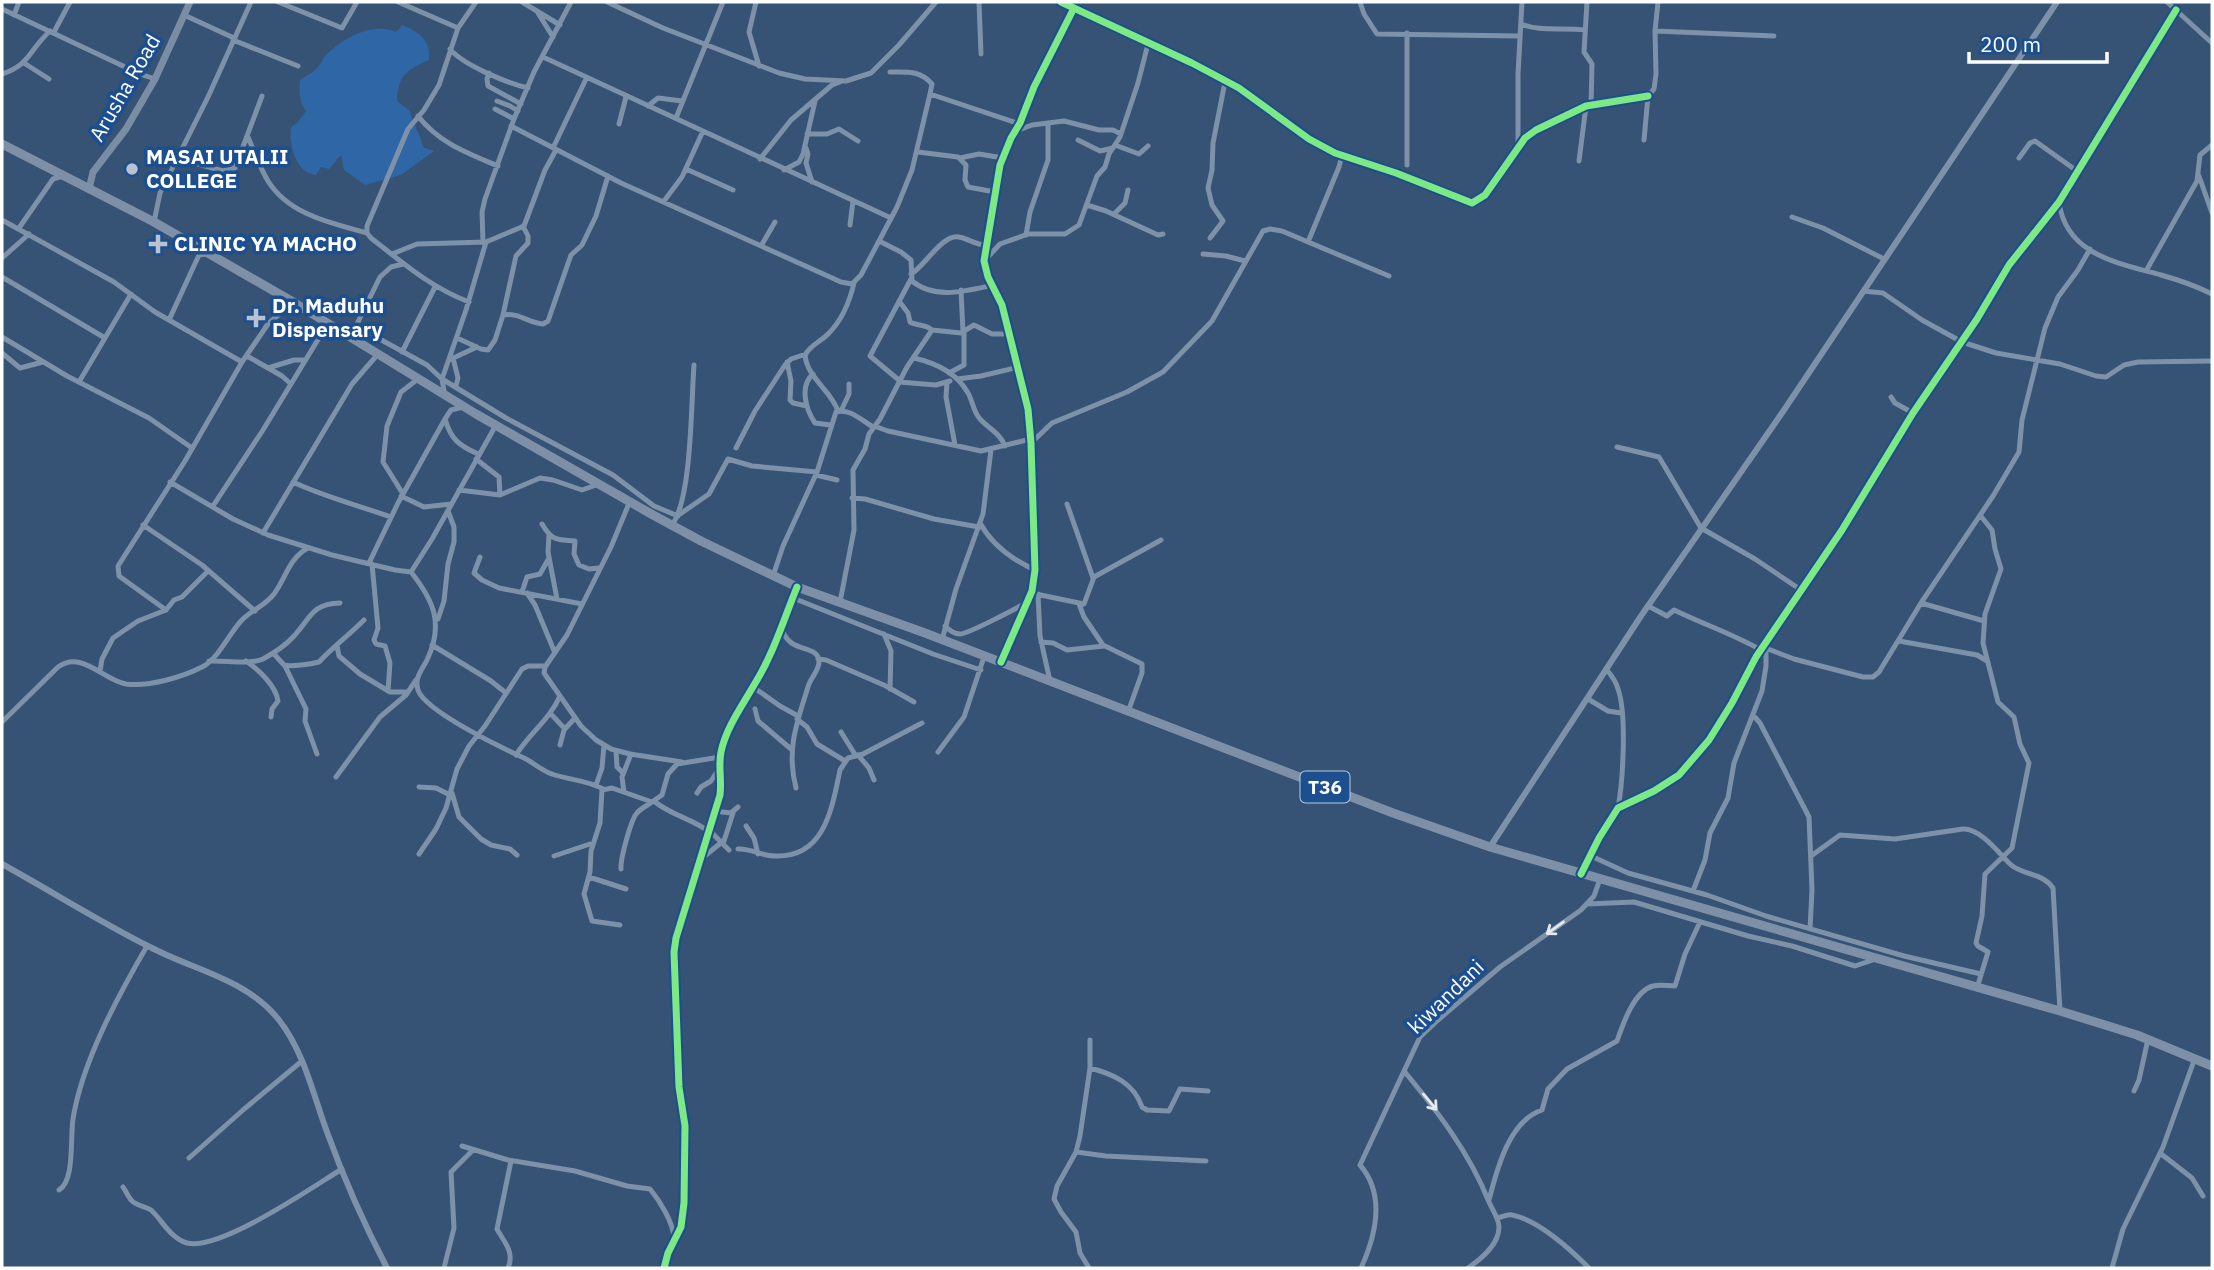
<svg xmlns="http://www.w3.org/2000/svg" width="2214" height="1270" font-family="'IBM Plex Sans',sans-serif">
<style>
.green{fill:#2f66a5}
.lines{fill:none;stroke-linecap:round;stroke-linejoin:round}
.minor{stroke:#7d92a8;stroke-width:5}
.tertiary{stroke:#7d92a8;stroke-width:6}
.secondary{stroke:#798da4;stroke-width:7}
.trunk{stroke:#7e90a7;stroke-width:9}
.cycleway-casing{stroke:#1b4f8f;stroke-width:11}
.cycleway{stroke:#7ce984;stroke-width:7}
.oneway{stroke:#e5e9ee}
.poi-dot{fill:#b9c2ce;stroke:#1b4f8f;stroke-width:2.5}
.labels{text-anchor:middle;stroke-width:7;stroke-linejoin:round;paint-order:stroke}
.shield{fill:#1b4f8f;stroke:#bbcadd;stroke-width:2}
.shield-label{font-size:19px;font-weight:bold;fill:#fff}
.street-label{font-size:21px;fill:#fff;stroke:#1b4f8f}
.poi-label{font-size:21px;font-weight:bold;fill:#fff;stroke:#1b4f8f;text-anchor:start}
</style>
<rect width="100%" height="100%" fill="#365274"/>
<!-- green -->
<path class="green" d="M402,25C420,32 431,41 429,60C407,70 398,75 397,101L410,111C412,124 421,134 423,147L434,151L401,175L365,185L344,170L341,155L329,169L321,167L316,175C295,173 289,144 291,127L297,123L306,111C299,101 299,92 300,80C306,76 314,72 318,67C322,63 322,58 327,54C345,37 372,22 396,32Z"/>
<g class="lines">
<!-- minor -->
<path class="minor" d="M278,2L342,28L357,2
M398,2L458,28
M522,2L560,25
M607,2L663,28L779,73L805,79L846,81L871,73L899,45L936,2
M756,2L749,32L759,66
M979,2L981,54
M1061,2L1192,63L1239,88L1309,139L1335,153L1396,173L1472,203L1485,195L1525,138L1536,130L1586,106L1648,96
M1360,2L1364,14L1377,34L1519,36
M1587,2L1584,52L1592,64L1591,106
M2167,2L2212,43
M2,9L140,74L155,79
M538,13L553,37
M14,15L19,2
M184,15L234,38
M1521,24C1539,32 1565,27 1585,30
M1655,31L1774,36
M54,32L70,2
M233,40L298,66
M450,49C463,65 507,83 528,88
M543,57L891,218
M24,63L49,79
M489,73L487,79L488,86L521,104
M2,74C30,65 29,50 50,31
M930,94L1020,124
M497,101L510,106L518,111
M648,106L658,98L682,101
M495,109L514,119
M418,116C439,143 467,153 498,166
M676,118L723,2
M619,124L626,97
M511,126L621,183L841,282L852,284L861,275L897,207L912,170L930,94L932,84C920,70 907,72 890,72
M1016,131L1032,125L1064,121L1099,130H1113L1121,134
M807,134H827L839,129L858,141
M248,137C254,151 260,168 268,181C289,215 332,223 367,233
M1078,140L1100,151L1113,148
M1644,140L1648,96L1654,89L1656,74L1655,31L1658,2
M1115,145L1139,154L1148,146
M553,148L586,79
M806,148L808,154L806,163L812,182
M1518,149V74L1522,2
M918,152L958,157L966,165L965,180L968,187L995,192
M177,158L223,171L235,168L262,96
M960,158L979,154L1003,158
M2019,158L2030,143L2035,141L2077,171
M760,159L791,120L832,85L840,82
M1579,161L1586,106
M1407,165V33
M686,169L733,190
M784,170L799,162L803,154L815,101
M2199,176L2212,213
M664,201L682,177L703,131
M2059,202C2066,255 2118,263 2161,275C2179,280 2196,286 2212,294
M1087,205L1106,211L1158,235L1163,234
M1114,214L1125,203L1128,190
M1792,217L1823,228L1884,259
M2,220L114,282L155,312L242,362
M154,222L160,193L208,97L251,2
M850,225L853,201
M19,228L53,179L63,176
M1026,235L1030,212L1048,160V123
M1210,238L1223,221L1212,205L1208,188L1212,170L1213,143L1225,82
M879,241L901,252L911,260L912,281C935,300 966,291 993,285
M1308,242L1339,167L1342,155
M483,243L482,212L485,199L514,119L534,72L571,2
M761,246L775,222
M392,254L417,244L486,242L524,226L545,170L556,150
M1203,254L1226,256L1245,261
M2,258L29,234
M985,260L1000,244L1028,234H1065L1079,225L1097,176L1105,167L1109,154L1120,137L1138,83L1148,44
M2146,271L2197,181L2200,155L2212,145
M911,274C924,267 943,233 959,237C969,239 976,245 986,245
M2,277L105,338
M961,290L963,332
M1863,291L1883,293L1922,320L1962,342L1996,353L2060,364L2096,376L2106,377L2124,365L2138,362L2212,361
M899,301L908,313L910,322C917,326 926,324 932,330
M469,302C430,287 403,263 371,238L367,233V226L408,129L424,110L439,85L458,28L476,2
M503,315L516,256L528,243V236L523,226
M169,320L199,255L206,254
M356,326L427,365L442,379L506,418L613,475L654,506L678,516
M2,337L67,376L149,418L192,448
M457,338L481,349L488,350L495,340L503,315C519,312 528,323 543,324L548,321L571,255L582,245L596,216L608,176
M357,341L356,326L380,277L391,267L403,264
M402,352L435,287
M2,353L20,368L43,362
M247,356L282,376L291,384
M453,358L458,378L456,386
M914,358C936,363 957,373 968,393C973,401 973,412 980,419C989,429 1000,433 1005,446
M449,360L477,347
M787,362L791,381L790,400L793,403L807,406
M268,368L294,360H305
M949,373L964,365V332
M813,374C799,386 806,410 815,423L831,425
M957,379L981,376L1019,367
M900,381L870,356L911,279
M79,382L131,294
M899,382L936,385L950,381
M947,382L946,397L955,445
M445,396L442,379L466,310L486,242
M1891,397L1895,403L1913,413
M838,411C831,390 807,378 805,355C811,344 821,342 829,333C842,320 850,300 854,283
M841,411L849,394V384
M445,419C451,440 460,446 478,454
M874,426L888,431L981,451L1031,439
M1031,443L1052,423L1127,392L1163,372L1212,321L1263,231L1270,229L1282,231L1389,276
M1617,447L1659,457L1701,528L1755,559L1801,590
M736,448L755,411L785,365L791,359L806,354
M476,459L499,477L500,495
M816,475L837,480
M170,482L233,519L268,535L332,555L395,570L411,572L432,539L496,425
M293,482C322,496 360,506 391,517
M459,490L500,495L540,478L553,480L582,490L599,484
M403,494L383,462L387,426L401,392L418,379
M401,496L424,507L451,504
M852,498L865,499L934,519L979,527
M630,501L611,547L567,635L545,667L544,673L581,726L596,740L611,749L630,754L682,762
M1067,504L1093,578
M213,506L263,430L322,333L334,329
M680,514L709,494L728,459L752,466L817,472
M980,523C992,545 1013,560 1035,570
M542,524C552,541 557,540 575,541L574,554L579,565L589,569L599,568
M143,525L202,565L255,611
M672,525C692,498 691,403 694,365
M263,533L352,384L378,354
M549,535L548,552L557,599
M480,557L474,573L482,580L499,588L582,604
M369,563L398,503L445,419L451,410L463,407
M372,564L378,628L374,640L376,644L385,646L390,663L388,691
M411,572C434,601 444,624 427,660C422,670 414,678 418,690C425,711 502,748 524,758C534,763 542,771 552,774C568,780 588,780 603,789
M773,576L783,546L817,472L836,412C850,408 861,420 873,427
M522,592L527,577L540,574L549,558
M527,593L535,605L555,653
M1031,593L1084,604L1094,577L1161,540
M1038,594L1040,636L1050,681
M793,598L933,654L981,670
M840,602L854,530L853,470L865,449L869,434L880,419L907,367L932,330L961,333L974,325L992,334H1010
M1921,603L1984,621
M1079,604L1084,617L1103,645L1142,664V673L1128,712
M1648,606L1667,616L1674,610C1703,624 1733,634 1761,650
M166,610L119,576L118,566L185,461L242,362L268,324L293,302
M438,619L444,601L448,564L454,542V527L448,511
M945,626C949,630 954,634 960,634C968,634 1017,608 1026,603
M782,628C788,655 819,643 819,662C819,671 810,678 808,687C797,722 786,750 796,788
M884,634L891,651L890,689
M942,640L956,589L983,514L991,450
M1899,641L1977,655L1987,661
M1041,642L1053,643L1067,650L1104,646
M432,645L491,681L506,693
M337,646L339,656L360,674L390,692H408
M1763,647L1794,659L1863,677H1873L1879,672L1921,603L1993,496L2019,452L2022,420L2045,328L2058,297L2078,270L2090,249
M273,653L285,666L306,709L305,721L317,754
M818,659L826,660L886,686L914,702
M209,661C225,660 250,665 263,659C274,653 286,645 294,636C311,618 311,604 340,603
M246,661C259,670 276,686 278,701L272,709L271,717
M1001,662L1032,591L1035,570L1031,443L1028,409L1002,305L988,277L984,261L1000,165L1011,138L1020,123L1034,87L1074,8
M284,665C291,667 311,664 319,662C333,647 349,635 364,620
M1607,670C1612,676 1616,681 1618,689C1627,714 1623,781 1618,808
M100,671L102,659L113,638L138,621L166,610L174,600L182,597L208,571
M753,687L780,706L798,716
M1588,699L1608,711L1621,713
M755,709L758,721L791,749
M550,713L565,729
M1753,715L1760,723L1809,817L1812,890L1810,929
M797,719L807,727L817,744L845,761
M2,722L58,667C82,650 103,680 126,684C149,687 183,677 204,666C219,657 229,634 241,621C251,610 265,606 274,594C286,578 289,558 308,548
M841,732L856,756
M560,745L564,730L575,718
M616,751L617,767L623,773
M938,752L964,717L984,657
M516,755C529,734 550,719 560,696
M858,755L869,768L874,780
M336,777L380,717L406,695L416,680
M596,785L602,768L604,745
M419,787L436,788L450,795
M624,792L622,777L631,754
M452,793L459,817L481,839L491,845L510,849L517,855
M697,793L701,787L711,781L720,767
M654,801C670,815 691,818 708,831
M714,811L731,813L738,807
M746,826L754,838L758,854
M708,829L729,850
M723,844L733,813
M738,849C750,848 762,856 775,856C825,858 832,808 840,770L848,758L863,754L922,723
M419,854L436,829L446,808L457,769L469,746L485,726L522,669L528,666H545
M554,856L590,844
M1591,856L1628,873L1707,895L1766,916L1904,956L1981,974
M1811,856L1840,835L1895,839L1963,829C1980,828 1999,853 2010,864C2023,876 2042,872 2053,888L2060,1011
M701,859L722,842
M621,869C620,860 631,819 637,813C641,808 647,806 652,802
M1581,874L1599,838L1618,808L1654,791L1679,775L1709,740L1732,703L1756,657L1842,530L1913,413L1977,319L2009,265L2059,202L2176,10
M589,877L626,889
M1693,891L1705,860L1710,833L1728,798L1734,763L1762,691L1766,666V648
M1587,904L1634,902L1748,936L1792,946L1855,966L1876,959
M620,925L592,921L584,894L590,872L591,851L600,823L602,790L612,788L652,802L662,795L668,774L677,764L720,757
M1977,988L1988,952L1978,946L1976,943L1982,916L1985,874L2012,848L2029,763L2020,744L2014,717L1998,702L1983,643L1985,614L2001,569L1995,549L1992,530L1980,515
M1090,1068C1113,1074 1134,1083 1142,1107L1147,1110L1169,1111L1180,1089L1208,1091
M2134,1091L2139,1080L2148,1039
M462,1146L508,1160L575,1171L627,1186L650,1189C660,1201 673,1222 674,1238
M1076,1152L1106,1156L1206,1161
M2160,1153L2192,1178L2203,1196
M189,1158L243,1110L302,1061
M123,1187C126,1191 128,1197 132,1201C137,1206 145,1206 151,1210C163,1221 170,1238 187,1243C220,1251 311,1188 342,1169
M59,1190C75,1181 70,1137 73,1119C82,1062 118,996 147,946
M1489,1200C1497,1169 1509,1121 1542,1110L1548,1089L1567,1069L1617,1041C1623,1024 1634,991 1653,986C1660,984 1668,986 1675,986L1685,954L1700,922
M1497,1218C1502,1217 1507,1214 1512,1215C1538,1220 1571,1250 1589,1268
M444,1268L454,1228L451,1172L473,1150
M508,1268C515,1252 504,1242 497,1229L511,1161
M664,1268L668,1253L681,1227L684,1203L685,1126L679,1087L674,952L676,938L720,795C722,780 718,766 721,752C726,728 742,706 754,685C773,655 784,619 797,587
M1089,1268L1080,1253L1076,1232L1061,1212L1054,1199L1057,1186L1076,1152L1080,1136L1090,1068V1040
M1361,1268C1376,1235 1386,1195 1360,1165L1404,1071
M1468,1268C1481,1259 1499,1245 1499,1227C1499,1219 1492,1209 1489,1202C1469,1152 1438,1112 1404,1071L1420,1037L1438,1020L1500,967L1581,910L1594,896L1600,879
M2112,1268L2123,1229L2163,1147L2195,1058"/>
<!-- tertiary -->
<path class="tertiary" d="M1490,847L1641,616L1782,413L2057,2
M2,864C51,891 100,922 150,947C193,970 247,979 279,1020C304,1052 313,1094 327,1132C344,1179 364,1224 387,1268"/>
<!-- secondary -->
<path class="secondary" d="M89,189L93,172L126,129L155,79L190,2"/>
<!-- trunk -->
<path class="trunk" d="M2,144L154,222L293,302L476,414L653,515L701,541L797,587L925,633L1393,813L1490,847L2060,1011L2137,1035L2212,1066"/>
<defs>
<path id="cycleway" d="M1061,2L1192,63L1239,88L1309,139L1335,153L1396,173L1472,203L1485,195L1525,138L1536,130L1586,106L1648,96
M1001,662L1032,591L1035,570L1031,443L1028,409L1002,305L988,277L984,261L1000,165L1011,138L1020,123L1034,87L1074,8
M1581,874L1599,838L1618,808L1654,791L1679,775L1709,740L1732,703L1756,657L1842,530L1913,413L1977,319L2009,265L2059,202L2176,10
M664,1268L668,1253L681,1227L684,1203L685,1126L679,1087L674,952L676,938L720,795C722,780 718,766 721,752C726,728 742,706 754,685C773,655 784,619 797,587"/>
</defs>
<!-- cycleway casing -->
<use href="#cycleway" class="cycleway-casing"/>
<!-- cycleway -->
<use href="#cycleway" class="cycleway"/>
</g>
<!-- one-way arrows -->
<defs><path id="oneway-shaft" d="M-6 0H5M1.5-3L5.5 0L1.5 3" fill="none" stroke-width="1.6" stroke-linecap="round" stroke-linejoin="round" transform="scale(1.75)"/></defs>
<g class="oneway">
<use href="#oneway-shaft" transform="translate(1555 928) rotate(144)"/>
<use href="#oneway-shaft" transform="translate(1430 1102) rotate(50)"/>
</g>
<!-- markers -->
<g class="poi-dot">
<circle cx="132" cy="169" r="7"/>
<path d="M154.5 233.5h7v7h7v7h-7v7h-7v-7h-7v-7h7z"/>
<path d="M252.5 307.5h7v7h7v7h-7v7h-7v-7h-7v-7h7z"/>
</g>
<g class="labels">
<!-- shield labels -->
<rect class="shield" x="1300.5" y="771.5" width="49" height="31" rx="5"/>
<g class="shield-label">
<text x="1325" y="794">T36</text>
</g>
<!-- street labels -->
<g class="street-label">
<text transform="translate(125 88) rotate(-60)" y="7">Arusha Road</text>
<text transform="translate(1446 997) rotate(-44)" y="7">kiwandani</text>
</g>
<!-- poi labels -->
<g class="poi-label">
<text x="146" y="164">MASAI UTALII<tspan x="146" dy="24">COLLEGE</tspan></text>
<text x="174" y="251">CLINIC YA MACHO</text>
<text x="272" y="313">Dr. Maduhu<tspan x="272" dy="24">Dispensary</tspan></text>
</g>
</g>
<!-- border -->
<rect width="2214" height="1270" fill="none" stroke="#ffffff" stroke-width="7"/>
<!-- scale -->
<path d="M1969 52v10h138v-10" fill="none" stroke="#ffffff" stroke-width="3.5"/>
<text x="1980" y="52" font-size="21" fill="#ffffff" stroke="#1b4f8f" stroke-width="5" paint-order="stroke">200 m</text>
</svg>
